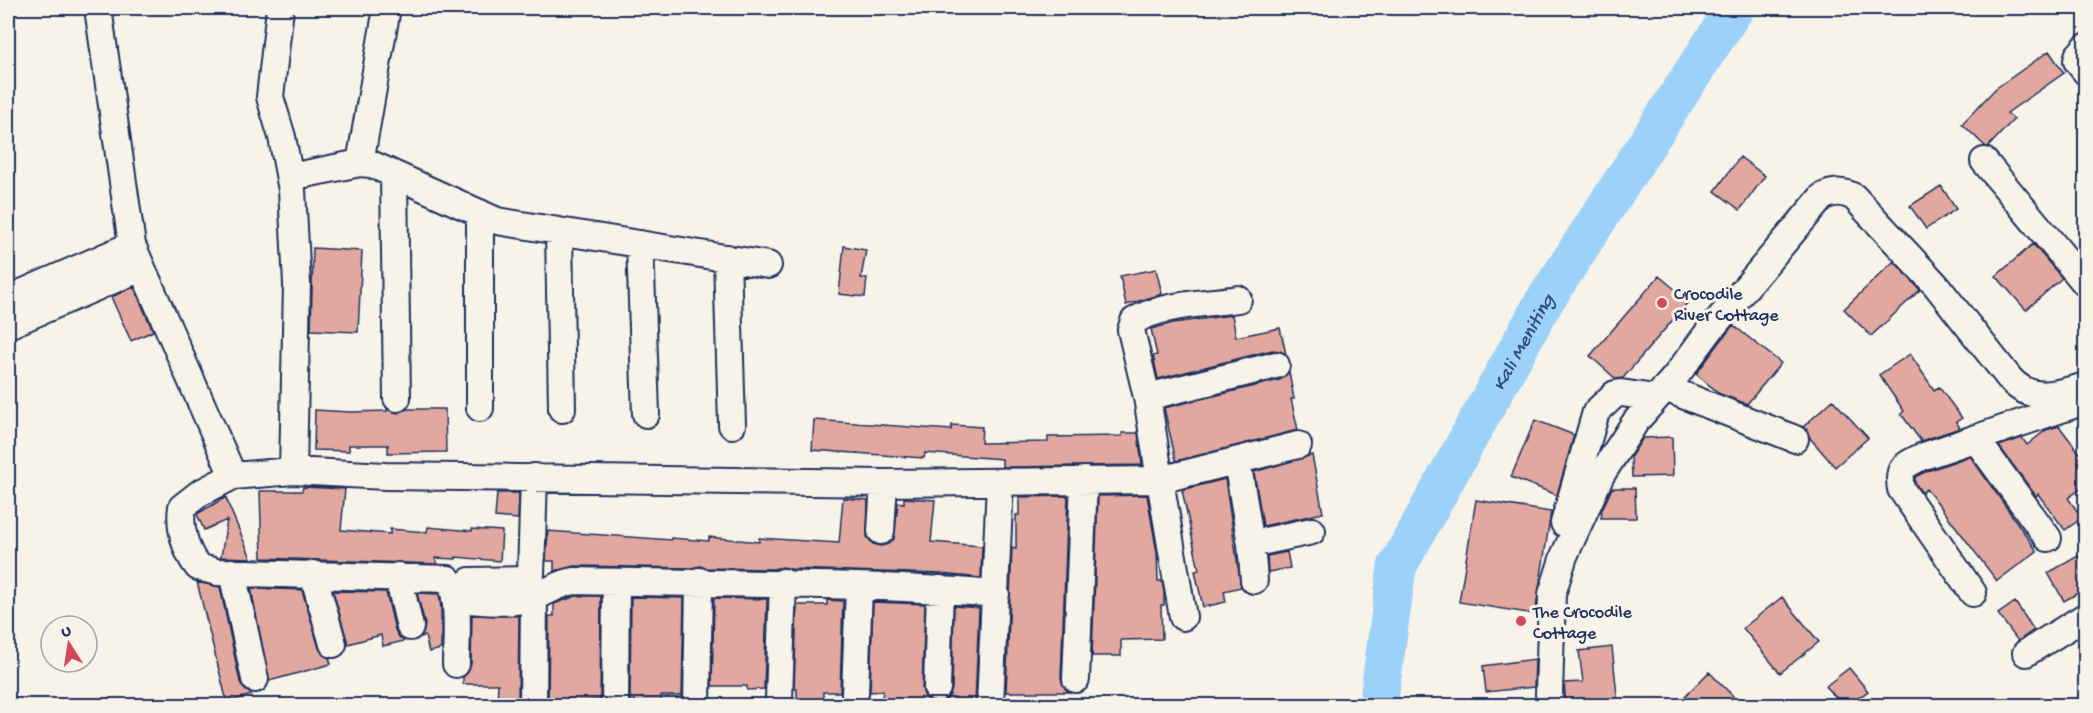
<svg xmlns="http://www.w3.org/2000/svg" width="2093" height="713" font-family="'Gochi Hand',sans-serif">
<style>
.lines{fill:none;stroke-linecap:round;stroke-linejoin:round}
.river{stroke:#9cd1fa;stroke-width:39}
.building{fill:#e2a89f;stroke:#1b2f5e;stroke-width:1.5}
.minor-casing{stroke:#1b2f5e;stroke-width:30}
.minor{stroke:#f7f3e8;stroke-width:26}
.poi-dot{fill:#d1495b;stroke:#f7f3e8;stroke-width:2}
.labels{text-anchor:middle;stroke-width:6;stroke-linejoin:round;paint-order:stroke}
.poi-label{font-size:18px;fill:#1b2f5e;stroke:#f7f3e8;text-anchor:start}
.water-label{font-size:20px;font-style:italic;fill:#354f7d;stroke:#f7f3e8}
</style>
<rect width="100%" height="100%" fill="#f7f3e8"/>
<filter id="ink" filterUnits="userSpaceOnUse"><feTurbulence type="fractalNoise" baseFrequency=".0167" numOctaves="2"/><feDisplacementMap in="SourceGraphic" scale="12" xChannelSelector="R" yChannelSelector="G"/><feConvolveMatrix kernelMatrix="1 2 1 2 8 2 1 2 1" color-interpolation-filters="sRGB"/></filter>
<g filter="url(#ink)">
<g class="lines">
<!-- river -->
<path class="river" id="s1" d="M1378,706L1397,567L1542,305L1735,8"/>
</g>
<!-- building -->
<path class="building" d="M2049,51L2064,73L2007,113L2014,119L1988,147H1986L1962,124L1995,89Z
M1740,157L1765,176L1740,210L1715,191Z
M1941,186L1956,209L1926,229L1910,206Z
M2033,244L2062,278L2026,310L1996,276Z
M844,246L866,250L861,278H867L865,297L839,294Z
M313,248L362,251L358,332L311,330Z
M1894,261L1920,290L1871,336L1844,309Z
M1156,269L1162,294L1126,305L1120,276Z
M1659,276L1689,301L1623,378L1616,379L1590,356Z
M134,287L153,331L131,341L111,297Z
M1232,315L1236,337L1280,328L1286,354L1280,351L1272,350L1158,379L1153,356L1157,355L1151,329L1173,323Z
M1733,325L1781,363L1747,404L1720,394L1696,374Z
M1910,354L1934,390L1939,387L1962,418L1956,422L1960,428L1921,441L1901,414L1904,411L1879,375Z
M1289,372L1294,399H1291L1298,430L1176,461L1164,408L1280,380Z
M1833,400L1868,438L1835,467L1810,438L1807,430L1803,427Z
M387,409L397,413L407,409H445L446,452L388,453V445H349V451L314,450L315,410L350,412L387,411Z
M814,420L951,430L952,425L982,427L981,443L1048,442V437L1122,436V433H1138L1142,465L1002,467V459L925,453L924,458L812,450Z
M1535,420L1574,435L1557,495L1511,477Z
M2059,426L2085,460V486L2068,498L2082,518L2065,530L2038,494L2036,496L1999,446L2022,438L2027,445L2046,430Z
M1672,437L1673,476L1632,477L1631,456L1643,438Z
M1312,455L1323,513L1263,526L1254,472Z
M1970,456L2037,551L1997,581L1937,502L1926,489L1922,493L1915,483V477L1927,471Z
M1225,479L1241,587L1224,591L1226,602L1203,607L1195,571L1199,570L1182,490Z
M303,487L345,489L341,530L390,534V529L427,532L428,527L472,531V529L502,531L500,561L456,557V559L435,558L437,564L262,558L260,491H302Z
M1612,488H1635L1636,518H1601L1602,513L1601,512Z
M497,493H519L518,519L495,517Z
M1147,495L1157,553L1158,581H1162L1164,592V605H1161L1162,639L1121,640V656H1092L1098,496Z
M1068,496L1061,678L1063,685L1068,692H1006L1012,548L1016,549V515H1019V497Z
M226,497L229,506L251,558L221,557L227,520L204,530L197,514Z
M843,498L868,500L867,537L873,544L881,546L888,544L894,539L898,502L904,503V498L935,500L931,542L982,546L981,578L941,574L791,569L783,567L772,569L706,568L700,566L692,568L575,566L554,571V561H546L548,531L671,540V538L709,541V537L759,542V538L839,543Z
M1476,500L1551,512L1535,614L1459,602Z
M1287,552L1290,568L1268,572L1267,556Z
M2085,552V589L2064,601L2048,573Z
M197,582L220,587L240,682L244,689L252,695L227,702Z
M251,588L302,590L319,648L323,655L329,658L331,664L269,681Z
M333,591L386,592L395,630L399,637L404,641L383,646L381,635L348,644Z
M417,593L439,594L441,608V649L429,652L425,636L421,637L424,631L425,624Z
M576,596H601L600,700L548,703L549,616H554V604Z
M631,597L684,598L682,696H661V705H635V700H630Z
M1782,597L1819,642L1780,673L1743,628Z
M714,598L767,599L764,689L747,690V686H712Z
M827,600L843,601L840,692H823V700L797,701V689H794L797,605H827Z
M873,602L925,604L922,688L924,695L929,700L936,703L945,701L950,695L952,689L954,606L979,608L975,705H881L883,691L870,692Z
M2015,602L2034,630L2018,641L1998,614Z
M472,615L519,616L518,705H497L498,684H463V677L468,672L471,664Z
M1612,647L1618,705H1566L1564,683L1583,682L1579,651Z
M1535,659L1534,687L1486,692L1483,666Z
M1849,668L1868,691L1849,705H1842L1826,686Z
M1709,672L1733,696L1724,705H1676Z"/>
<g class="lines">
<defs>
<path id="minor" d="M98,8L132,245L233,476L293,471L385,476L884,483L1160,480L1147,397L1131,330L1134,321C1161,304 1206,304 1238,299
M280,8L270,97L282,137L292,190L297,284L293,471
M2086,47L2078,56L2077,61L2086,72
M1984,161L2086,284
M360,163L387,8
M394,175L397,398
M290,177L360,163L371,164L497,221L768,265
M559,231L562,409
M640,244L646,414
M727,258L732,425
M8,299L132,245
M8,325L141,268
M1665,388L1795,439
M1147,397L1276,365
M480,408V213
M1975,438L2048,538
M1237,461L1251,544L1254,580
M233,476L200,493L182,507C179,527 185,551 198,567L217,572L448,579C461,594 456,643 456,664
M1564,523L1596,412L1615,394L1621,393L1655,398
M881,531L884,483
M1251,544L1312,531
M232,572L255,679
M313,574L333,644
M398,576L410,627
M470,581L526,580L531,575L534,477
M1973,593L1901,489C1897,467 1904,466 1921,457L2079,403
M455,599C479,600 508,605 531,598C547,593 558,583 575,581C715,584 856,582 996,594
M1183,617L1160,480L1298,445
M2026,653L2086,616
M1076,679L1084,480
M937,688L940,589
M855,693L859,587
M779,699L783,582
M533,706L534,597
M615,706L616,582
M697,706L699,581
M990,706L1000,482
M1551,706L1549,694L1552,594L1564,556L1601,475L1636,421L1675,377L1710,330L1822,197C1833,191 1843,191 1854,197L1936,285L2010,379C2032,404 2058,393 2086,386"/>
</defs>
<!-- minor casing -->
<use href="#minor" class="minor-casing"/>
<!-- minor -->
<use href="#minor" class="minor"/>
</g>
</g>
<!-- markers -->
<g class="poi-dot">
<circle cx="1662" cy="303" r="6"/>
<circle cx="1521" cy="621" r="6"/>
</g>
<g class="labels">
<!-- poi labels -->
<g class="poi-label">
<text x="1674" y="299">Crocodile<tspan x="1674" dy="21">River Cottage</tspan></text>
<text x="1533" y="617">The Crocodile<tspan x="1533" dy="21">Cottage</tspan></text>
</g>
<!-- water labels -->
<g class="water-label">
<text dy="7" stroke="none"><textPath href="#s1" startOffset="398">Kali Meniting</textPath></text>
</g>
</g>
<!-- margin -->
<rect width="2093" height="713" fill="none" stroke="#f7f3e8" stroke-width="30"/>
<rect x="15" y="15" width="2063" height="683" fill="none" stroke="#1b2f5e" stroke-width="2" filter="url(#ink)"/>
<!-- north arrow -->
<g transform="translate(69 644) rotate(348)"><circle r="28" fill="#f7f3e8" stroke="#9fa5b1" stroke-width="1.5"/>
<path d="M0-4.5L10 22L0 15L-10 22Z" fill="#d1495b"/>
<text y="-9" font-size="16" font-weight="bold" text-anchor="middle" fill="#1b2f5e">U</text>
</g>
</svg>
